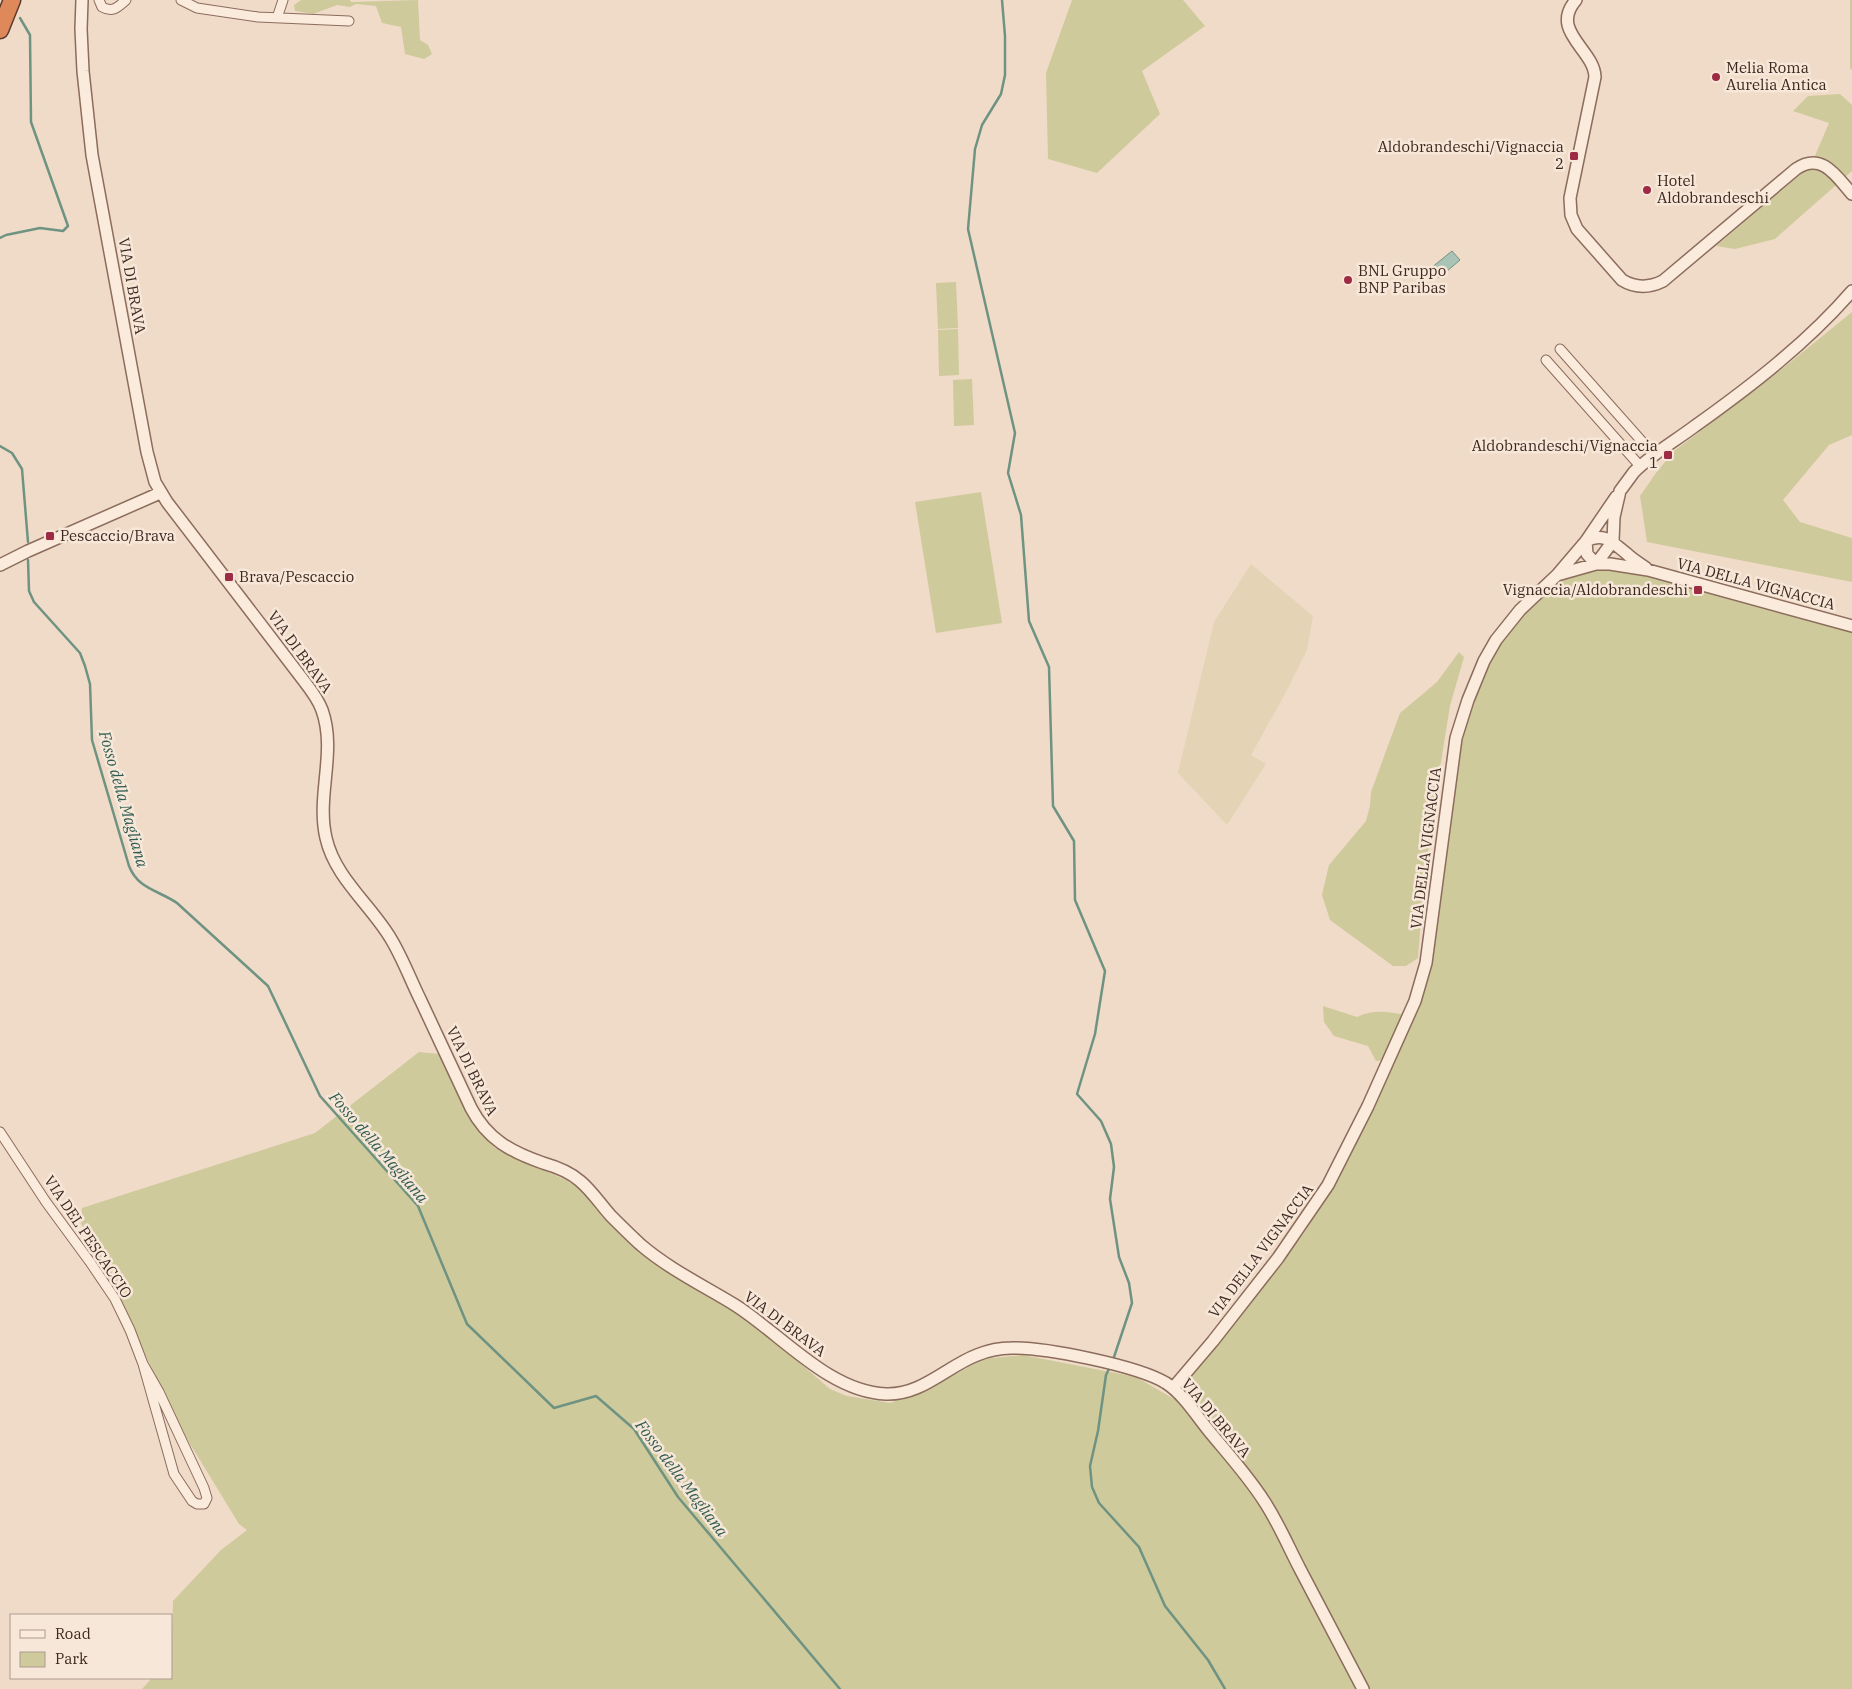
<svg xmlns="http://www.w3.org/2000/svg" width="1852" height="1689" font-family="'IBM Plex Serif',serif">
<style>
.farmland{fill:#e5d3b5}
.green{fill:#ceca9b}
.water{fill:#a9c4b6;stroke:#6f9382}
.lines{fill:none;stroke-linecap:round;stroke-linejoin:round}
.stream{stroke:#6f9382;stroke-width:2.5}
.minor-casing{stroke:#8c6c5c;stroke-width:11}
.tertiary-casing{stroke:#8c6c5c;stroke-width:14}
.motorway-casing{stroke:#5a3b30;stroke-width:19}
.minor{stroke:#faebdc;stroke-width:9}
.tertiary{stroke:#faebdc;stroke-width:11}
.motorway{stroke:#df8859;stroke-width:16}
.poi-dot{fill:#9d2b44;stroke:#f7e7d8;stroke-width:2}
.labels{text-anchor:middle;stroke-width:5;stroke-linejoin:round;paint-order:stroke}
.poi-label{font-size:15px;fill:#3d2820;stroke:#f7e7d8;text-anchor:start}
.street-label{font-size:15px;fill:#3d2820;stroke:#f7e7d8}
.water-label{font-size:16px;font-style:italic;fill:#2f5c50;stroke:#f7e7d8}
</style>
<rect width="100%" height="100%" fill="#f0dbc8"/>
<!-- farmland -->
<path class="farmland" d="M1251,564L1313,616L1307,650L1285,694L1251,755L1266,764L1227,825L1178,773L1214,622Z"/>
<!-- green -->
<path class="green" d="M301,0H350L351,2L418,0L420,40L428,45L432,54L424,59L405,54L401,27L382,23L376,6L356,4L350,7L337,5L313,14L295,11L294,5Z
M1072,0H1183L1205,26L1142,71L1160,114L1097,173L1048,159L1046,73Z
M1850,0H1852V70L1850,68Z
M1840,94L1852,105V171L1775,239L1735,249L1716,246L1811,165L1829,123L1793,111L1808,96Z
M956,282L958,328L938,329L936,283Z
M1852,312V435L1829,445L1783,500L1800,522L1852,538V582L1647,542L1640,496L1656,473L1674,451L1772,377Z
M958,329L959,375L939,376L938,330Z
M972,379L974,425L954,426L953,380Z
M981,492L1002,623L936,633L915,502Z
M1625,569L1852,631V1689H142L152,1678H171L173,1601L221,1550L247,1530L239,1524L184,1434L81,1223L82,1208L315,1133L419,1052L440,1054L475,1122L495,1148L579,1186L642,1253L745,1316L830,1389L847,1396L890,1403L925,1391L983,1359L1023,1355L1136,1377L1174,1399L1305,1232L1365,1125L1426,983L1457,755L1472,701L1484,679L1500,635L1563,577L1586,570Z
M1459,652L1464,657L1450,706L1436,793L1423,893L1418,958L1406,966H1393L1330,920L1322,895L1329,865L1366,821L1370,806L1371,792L1400,713L1437,682Z
M1323,1006L1357,1017C1373,1009 1388,1012 1406,1015L1385,1060L1376,1061L1368,1046L1334,1036L1324,1022Z"/>
<!-- water -->
<path class="water" d="M1452,251L1460,260L1439,278L1431,268Z"/>
<g class="lines">
<!-- stream -->
<path class="stream" d="M1002,0L1005,36V75L1001,94L982,125L975,149L968,229L1015,433L1008,473L1021,515L1029,621L1049,667L1053,806L1074,841L1075,900L1105,971L1095,1034L1077,1094L1101,1121L1111,1144L1114,1167L1110,1199L1119,1257L1129,1283L1132,1303L1113,1360
M0,238L6,235L40,228L63,231L68,226L31,122L30,35L20,18
M0,446L12,453L22,469L28,542
M28,560L29,591L34,602L80,653L85,666L90,684L92,740L129,866C138,889 158,890 177,903L268,986L320,1096L418,1206L467,1324L554,1408L596,1396L634,1429L678,1497L840,1689
M1110,1367L1106,1375L1098,1431L1090,1466L1092,1487L1099,1503L1139,1547L1165,1606L1208,1660L1225,1689"/>
<defs>
<path id="minor" d="M99,0L102,7C113,13 118,7 126,0
M181,0L197,8L258,17L349,21
M277,18L283,0
M1560,349L1654,455
M1546,360L1640,466
M0,1132L46,1202L90,1262L115,1299L130,1330L143,1364L174,1474L192,1501L197,1504H204L207,1498L204,1488L159,1392L143,1364"/>
<path id="tertiary" d="M82,0L81,29L83,71L92,155L147,452L155,482L167,502L304,681C311,690 318,699 322,710C337,752 316,795 326,838C335,878 371,905 391,939C403,959 411,981 421,1001C438,1037 454,1072 471,1108C487,1139 511,1152 543,1163C557,1167 570,1172 580,1181C592,1191 601,1205 611,1216C621,1226 631,1236 641,1245C669,1269 704,1286 735,1305C781,1334 829,1392 886,1394C922,1395 946,1367 977,1355C987,1351 1000,1348 1011,1348C1045,1347 1138,1366 1166,1383C1183,1394 1196,1415 1209,1431C1228,1454 1248,1476 1264,1501C1278,1522 1288,1546 1300,1569C1321,1609 1342,1649 1363,1689
M1576,0C1549,31 1594,49 1595,77L1570,198L1571,215L1577,229L1622,280C1635,288 1649,288 1663,281L1796,169C1822,151 1837,177 1852,194
M1586,541C1604,532 1612,542 1626,553C1632,559 1639,563 1646,568
M1586,541L1587,554L1596,564
M1596,564L1613,541L1614,517L1620,491L1634,472C1652,454 1675,441 1695,426C1751,386 1807,343 1852,291
M0,565L28,551L160,493
M1557,575L1586,541L1616,497
M1173,1388L1213,1341L1278,1258L1328,1185L1368,1106L1415,1001L1426,963L1456,738L1468,700L1484,661L1496,640L1520,610L1557,575L1596,564H1610L1648,570L1852,626"/>
<path id="motorway" d="M0,30L12,0"/>
</defs>
<!-- minor casing -->
<use href="#minor" class="minor-casing"/>
<!-- tertiary casing -->
<use href="#tertiary" class="tertiary-casing"/>
<!-- motorway casing -->
<use href="#motorway" class="motorway-casing"/>
<!-- minor -->
<use href="#minor" class="minor"/>
<!-- tertiary -->
<use href="#tertiary" class="tertiary"/>
<!-- motorway -->
<use href="#motorway" class="motorway"/>
</g>
<!-- markers -->
<g class="poi-dot">
<circle cx="1716" cy="77" r="5"/>
<rect x="1569" y="151" width="10" height="10" rx="2.5"/>
<circle cx="1647" cy="190" r="5"/>
<circle cx="1348" cy="280" r="5"/>
<rect x="1663" y="450" width="10" height="10" rx="2.5"/>
<rect x="45" y="531" width="10" height="10" rx="2.5"/>
<rect x="224" y="572" width="10" height="10" rx="2.5"/>
<rect x="1693" y="585" width="10" height="10" rx="2.5"/>
</g>
<g class="labels">
<!-- poi labels -->
<g class="poi-label">
<text x="1726" y="73">Melia Roma<tspan x="1726" dy="17">Aurelia Antica</tspan></text>
<text x="1564" y="152" text-anchor="end">Aldobrandeschi/Vignaccia<tspan x="1564" dy="17">2</tspan></text>
<text x="1657" y="186">Hotel<tspan x="1657" dy="17">Aldobrandeschi</tspan></text>
<text x="1358" y="276">BNL Gruppo<tspan x="1358" dy="17">BNP Paribas</tspan></text>
<text x="1658" y="451" text-anchor="end">Aldobrandeschi/Vignaccia<tspan x="1658" dy="17">1</tspan></text>
<text x="60" y="541">Pescaccio/Brava</text>
<text x="239" y="582">Brava/Pescaccio</text>
<text x="1688" y="595" text-anchor="end">Vignaccia/Aldobrandeschi</text>
</g>
<!-- street labels -->
<g class="street-label">
<text transform="translate(132 286) rotate(80)" y="5">VIA DI BRAVA</text>
<text transform="translate(1756 584) rotate(15)" y="5">VIA DELLA VIGNACCIA</text>
<text transform="translate(300 652) rotate(54)" y="5">VIA DI BRAVA</text>
<text transform="translate(1426 848) rotate(-83)" y="5">VIA DELLA VIGNACCIA</text>
<text transform="translate(472 1071) rotate(64)" y="5">VIA DI BRAVA</text>
<text transform="translate(88 1237) rotate(56)" y="5">VIA DEL PESCACCIO</text>
<text transform="translate(1261 1251) rotate(-53)" y="5">VIA DELLA VIGNACCIA</text>
<text transform="translate(785 1324) rotate(37)" y="5">VIA DI BRAVA</text>
<text transform="translate(1216 1418) rotate(50)" y="5">VIA DI BRAVA</text>
</g>
<!-- water labels -->
<g class="water-label">
<text transform="translate(124 799) rotate(74)" y="6">Fosso della Magliana</text>
<text transform="translate(379 1147) rotate(49)" y="6">Fosso della Magliana</text>
<text transform="translate(682 1478) rotate(53)" y="6">Fosso della Magliana</text>
</g>
</g>
<!-- legend -->
<rect x="10" y="1614" width="162" height="65" fill="#f7e7d8" stroke="#ad9b8e"/>
<rect x="20" y="1630" width="25" height="8" fill="#faebdc" stroke="#ad9b8e"/>
<text x="55" y="1639" font-size="15" fill="#3d2820">Road</text>
<rect x="20" y="1652" width="25" height="15" fill="#ceca9b" stroke="#ad9b8e"/>
<text x="55" y="1664" font-size="15" fill="#3d2820">Park</text>
</svg>
